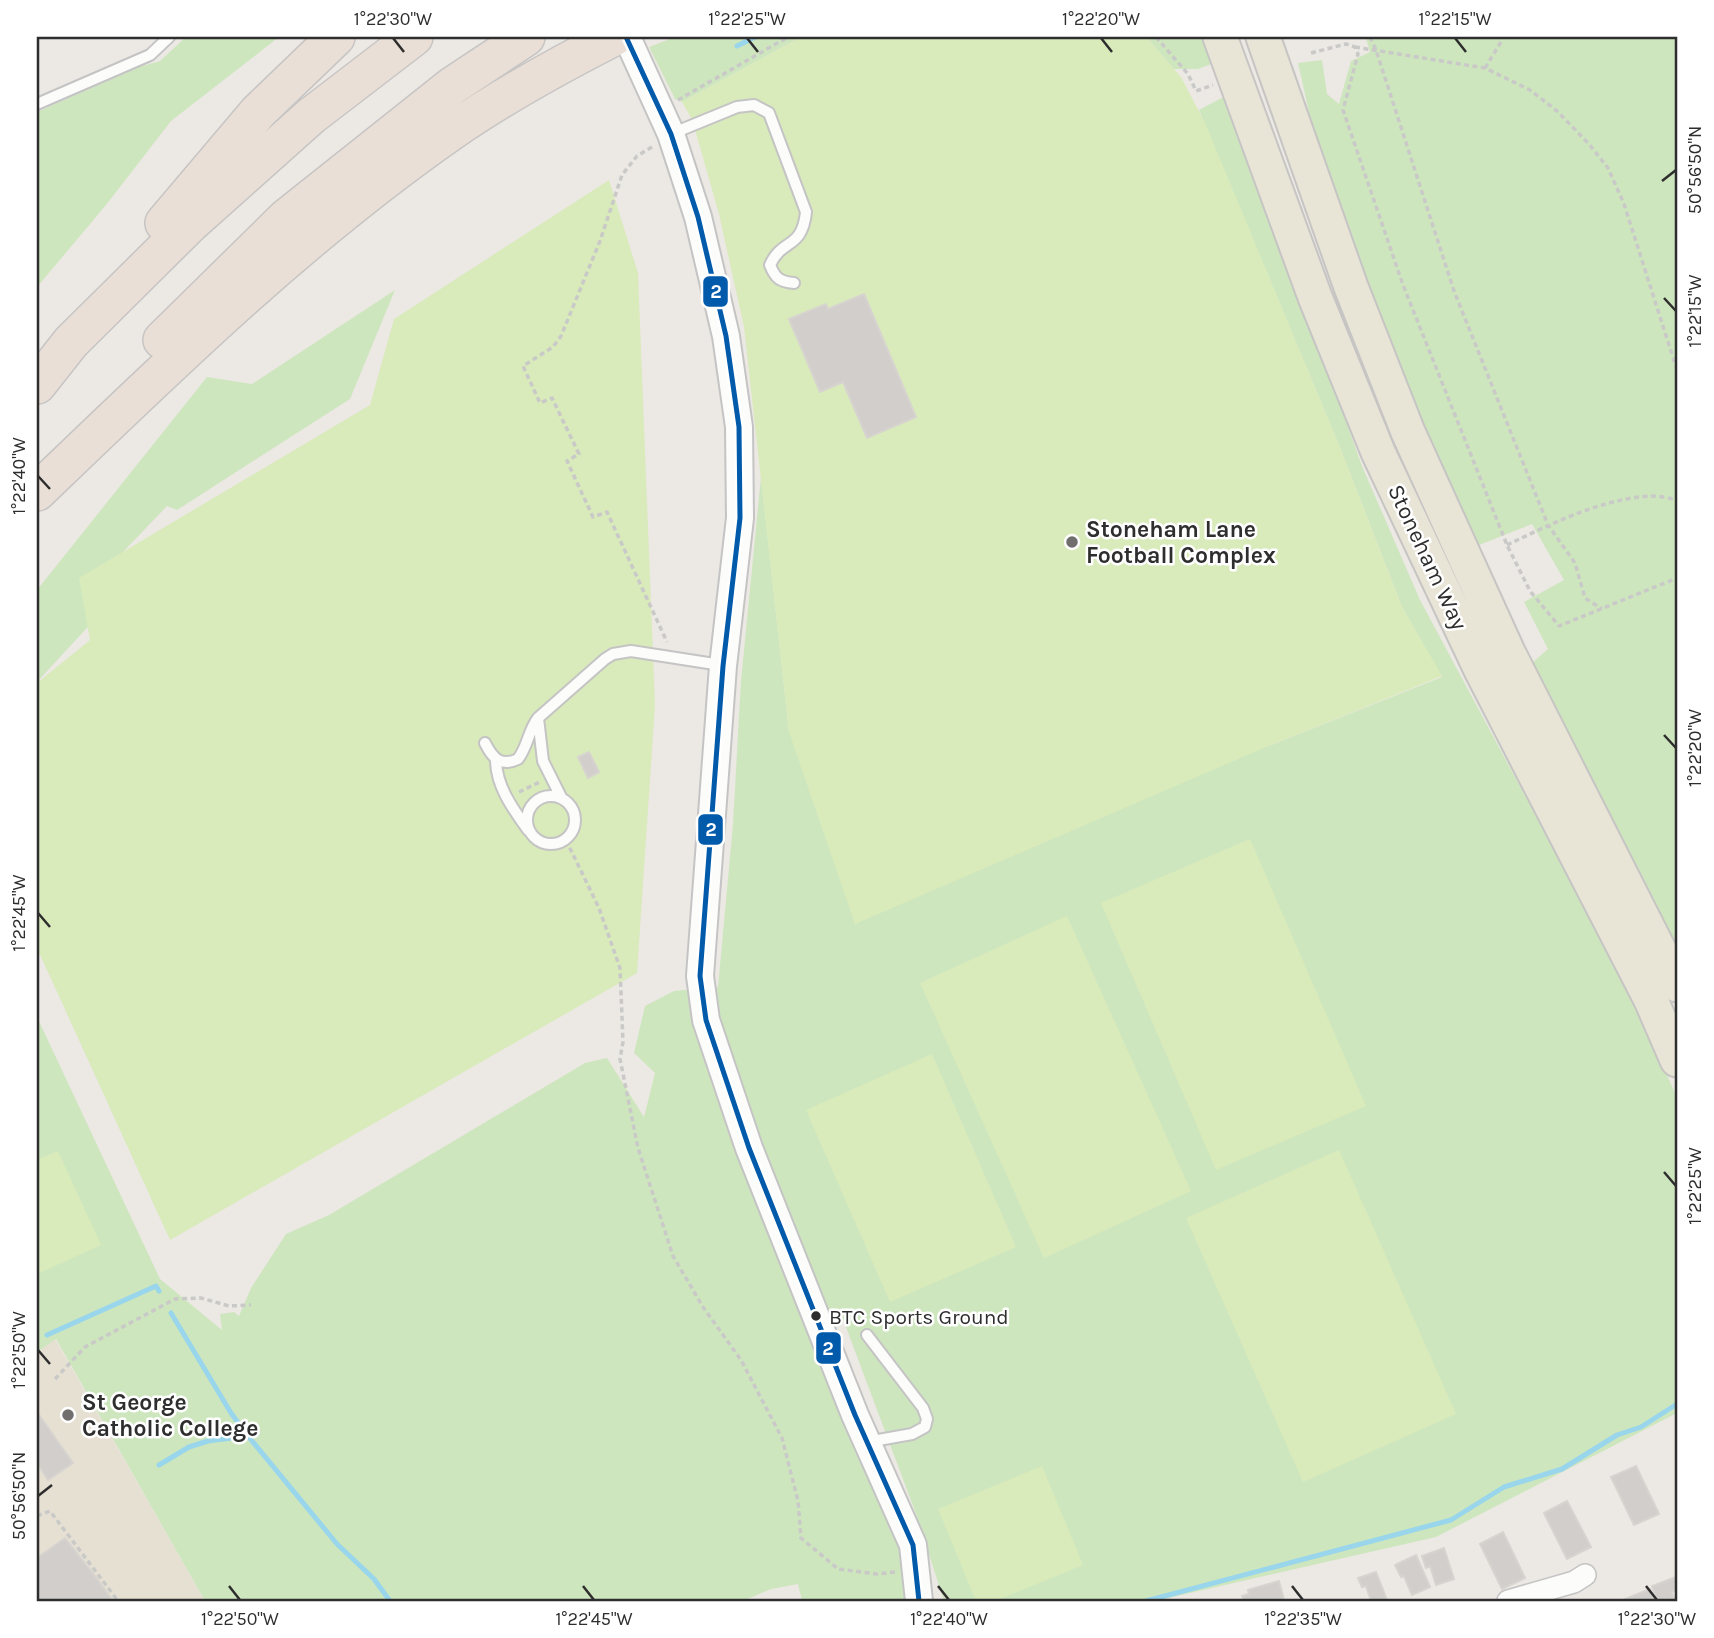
<svg xmlns="http://www.w3.org/2000/svg" width="1714" height="1638" font-family="Karla,sans-serif">
<style>
.education{fill:#e6e0d3}
.green{fill:#cee6be}
.pitch{fill:#d9eabb}
.lines{fill:none;stroke-linecap:round;stroke-linejoin:round}
.stream{stroke:#99d6ec;stroke-width:5}
.building{fill:#d1cecb;stroke:#d7d4d0;stroke-width:2}
.service-casing{stroke:#c5c4c5;stroke-width:14}
.minor-casing{stroke:#c5c4c5;stroke-width:24}
.tertiary-casing{stroke:#c5c4c5;stroke-width:30}
.primary-casing{stroke:#c6c5c4;stroke-width:37}
.motorway-casing{stroke:#c6c5c4;stroke-width:40}
.path{stroke:#c9c9c8;stroke-width:3.5;stroke-dasharray:5 3.5;stroke-linecap:butt}
.service{stroke:#fcfcfb;stroke-width:10}
.minor{stroke:#fcfcfb;stroke-width:21}
.tertiary{stroke:#fcfcfb;stroke-width:26}
.primary{stroke:#e8e4d6;stroke-width:33}
.motorway{stroke:#eadfd6;stroke-width:37}
.bus-1-casing{stroke:#fff;stroke-width:10}
.bus-1{stroke:#025aaa;stroke-width:5}
.ticks{fill:none;stroke:#2e2e2e;stroke-width:2.5}
.poi-dot{fill:#706f6e;stroke:#fff;stroke-width:2.5}
.bus-dot{fill:#2e2e2e;stroke:#fff;stroke-width:2.5}
.labels{text-anchor:middle;stroke-width:5;stroke-linejoin:round;paint-order:stroke}
.bus-label{font-size:21px;fill:#2e2e2e;stroke:#fff;text-anchor:start}
.poi-label{font-size:23px;font-weight:bold;fill:#2e2e2e;stroke:#fff;text-anchor:start}
.street-label{font-size:23px;fill:#2e2e2e;stroke:#fff}
.line-badge{stroke:#fff;stroke-width:2.5}
.badge-label{font-size:19px;text-anchor:middle;font-weight:bold;fill:#fff}
.neatline{fill:none;stroke:#2e2e2e;stroke-width:2.5}
.ticks-label{font-size:18px;text-anchor:middle;fill:#2e2e2e}
</style>
<rect width="100%" height="100%" fill="#ece8e4"/>
<!-- education -->
<path class="education" d="M55,1339L205,1601H37V1351Z"/>
<!-- green -->
<path class="green" d="M186,37H279L171,121L106,205L37,287V112L139,67L160,61Z
M675,37H801L682,102L675,99L649,47Z
M1146,37H1204L1214,63L1198,69H1174Z
M1360,37H1677V956L1531,664L1548,649L1524,602L1564,580L1532,524L1479,545L1470,534L1373,303L1317,148L1298,63L1322,60L1327,94L1339,104L1351,61L1370,52L1366,38Z
M1229,94L1362,466L1420,600L1618,969L1677,1097V1413L1436,1537L1155,1601H944L916,1514L843,1319L806,1321L905,1539V1601H802L798,1584L771,1589L745,1600L725,1601H205L56,1339L37,1352V1017L160,1279L222,1330L220,1314L234,1312L239,1316L251,1288L286,1234L329,1215L585,1063L607,1058L644,1117L655,1073L634,1053L645,1006L674,991L718,987L733,824L741,681L761,477L789,732L1266,747L1442,677L1402,607L1341,450L1199,110Z
M395,290L350,399L177,510L167,506L100,576L109,604L37,682V590L207,377L252,384Z"/>
<!-- pitch -->
<path class="pitch" d="M801,37H1146L1181,77L1205,123L1341,450L1402,607L1442,676L1266,747L855,924L789,732L744,327L719,214L692,119L682,102Z
M609,180L638,273L655,705L637,973L170,1240L37,948V683L90,640L79,578L370,405L394,319Z
M1250,839L1366,1106L1216,1170L1101,903Z
M1067,916L1191,1191L1044,1258L920,983Z
M932,1054L1016,1247L890,1302L806,1110Z
M1339,1150L1456,1414L1303,1482L1186,1218Z
M58,1151L101,1245L37,1274V1160Z
M1042,1466L1083,1565L995,1601H976L938,1509Z"/>
<g class="lines">
<!-- stream -->
<path class="stream" d="M737,46L755,37
M171,1313L231,1413L248,1436L337,1544L374,1579L390,1601
M47,1335L156,1286L159,1291
M159,1465L189,1447L208,1441L248,1436
M1146,1601L1451,1520L1504,1487L1562,1469L1617,1435L1641,1427L1677,1404"/>
</g>
<!-- building -->
<path class="building" d="M864,294L916,417L867,438L843,382L820,392L789,319L826,304L828,309Z
M589,752L599,772L588,778L578,757Z
M37,1412L73,1463L48,1480L37,1463Z
M1636,1466L1659,1514L1634,1525L1611,1477Z
M1567,1501L1591,1547L1567,1559L1544,1513Z
M1503,1532L1525,1578L1502,1589L1480,1544Z
M65,1538L95,1576L113,1601H37V1558Z
M1444,1548L1454,1579L1436,1585L1430,1566L1426,1568L1422,1556Z
M1416,1555L1430,1587L1412,1595L1404,1576L1401,1577L1395,1565Z
M1376,1572L1387,1600L1384,1601H1371L1366,1586L1362,1587L1358,1578Z
M1676,1577L1677,1590L1672,1592L1675,1601H1657L1652,1586Z
M1279,1581L1284,1600L1244,1601L1242,1596L1249,1594L1248,1590Z
M1650,1589L1654,1601H1626L1625,1599Z"/>
<g class="lines">
<defs>
<path id="service" d="M37,104L150,55L169,37
M671,134L737,107L754,105L769,113L806,212C802,250 782,238 770,265C775,278 780,282 794,283
M538,718L543,761L561,797
M485,743C493,759 501,767 518,759C528,746 528,731 538,718L605,659L613,654L631,651L721,665
M496,760C496,786 513,809 528,830
M527 820a24 24 0 1 1 48 0a24 24 0 1 1-48 0Z
M867,1442L912,1434L925,1427L927,1419L923,1408L867,1335"/>
<path id="minor" d="M1508,1601L1574,1582L1585,1575"/>
<path id="tertiary" d="M631,46L671,134L698,217L726,336L739,427L740,518L723,666L700,976L706,1020L749,1148L855,1415L913,1545L919,1601"/>
<path id="primary" d="M1220,37L1315,297L1378,452L1481,670L1651,1000L1677,1060
M1263,37L1351,287L1408,432L1508,652L1677,985"/>
<path id="motorway" d="M164,223L258,112L336,37
M162,340L286,218L452,86L526,37
M37,385L71,342L190,224L311,116L414,37
M37,492C168,366 299,238 449,133C501,97 557,66 614,37"/>
</defs>
<!-- service casing -->
<use href="#service" class="service-casing"/>
<!-- minor casing -->
<use href="#minor" class="minor-casing"/>
<!-- tertiary casing -->
<use href="#tertiary" class="tertiary-casing"/>
<!-- primary casing -->
<use href="#primary" class="primary-casing"/>
<!-- motorway casing -->
<use href="#motorway" class="motorway-casing"/>
<!-- path -->
<path class="path" d="M1156,37L1188,74L1196,91L1213,85
M1370,37L1376,50L1454,291L1548,525L1575,563L1585,598L1602,609
M1355,47L1485,68L1530,90L1557,111L1589,144L1608,168L1624,204L1677,370
M1311,53L1346,44L1355,47L1358,54L1343,110L1403,285L1507,545L1530,591L1559,626L1677,578
M1485,68L1504,37
M678,100L788,37
M652,147L637,156L622,175L600,241L561,336L553,347L523,366L540,403L552,398L579,454L567,461L593,517L607,512L667,642
M1507,545C1551,524 1601,499 1650,496C1659,496 1669,498 1677,500
M519,792L540,782
M566,840L599,908L620,968L623,1042L620,1059L638,1148L673,1256L703,1307L741,1360L782,1438L798,1501L801,1538L838,1569L877,1574L895,1572
M55,1379L85,1347L175,1299L201,1298L229,1306L251,1305
M37,1516L50,1511L118,1601"/>
<!-- service -->
<use href="#service" class="service"/>
<!-- minor -->
<use href="#minor" class="minor"/>
<!-- tertiary -->
<use href="#tertiary" class="tertiary"/>
<!-- primary -->
<use href="#primary" class="primary"/>
<!-- motorway -->
<use href="#motorway" class="motorway"/>
<defs>
<path id="bus-1" d="M626,37L671,134L698,217L726,336L739,427L740,518L723,666L700,976L706,1020L749,1148L855,1415L913,1545L919,1601"/>
</defs>
<!-- bus-1 casing -->
<use href="#bus-1" class="bus-1-casing"/>
<!-- bus-1 -->
<use href="#bus-1" class="bus-1"/>
</g>
<!-- ticks -->
<path class="ticks" d="M393,38L404,52M747,38L758,52M1101,38L1112,52M1455,38L1466,52M1662,181L1676,170M1664,298L1676,311M38,476L50,489M1664,735L1676,748M38,913L50,927M1664,1172L1676,1186M38,1350L50,1364M38,1496L52,1485M229,1586L240,1600M583,1586L594,1600M938,1586L949,1600M1292,1586L1303,1600M1646,1586L1657,1600"/>
<!-- markers -->
<g class="poi-dot">
<circle cx="1072" cy="542" r="7"/>
<circle cx="68" cy="1415" r="7"/>
</g>
<circle class="bus-dot" cx="816" cy="1316" r="6"/>
<g class="labels">
<!-- bus labels -->
<g class="bus-label">
<text x="829" y="1324">BTC Sports Ground</text>
</g>
<!-- poi labels -->
<g class="poi-label">
<text x="1086" y="537">Stoneham Lane<tspan x="1086" dy="26">Football Complex</tspan></text>
<text x="82" y="1410">St George<tspan x="82" dy="26">Catholic College</tspan></text>
</g>
<!-- street labels -->
<g class="street-label">
<text transform="translate(1428 557) rotate(65)" y="8">Stoneham Way</text>
</g>
</g>
<g class="line-badge">
<rect x="702" y="275" width="27" height="33" rx="7" fill="#025aaa"/>
<rect x="697" y="813" width="27" height="33" rx="7" fill="#025aaa"/>
<rect x="815" y="1331" width="27" height="34" rx="7" fill="#025aaa"/>
</g>
<g class="badge-label">
<text x="716" y="298">2</text>
<text x="711" y="836">2</text>
<text x="828" y="1355">2</text>
</g>
<!-- border -->
<rect width="1714" height="1638" fill="none" stroke="#ffffff" stroke-width="77"/>
<rect x="38" y="38" width="1638" height="1562" class="neatline"/>
<g class="ticks-label">
<text x="393" y="25">1°22'30"W</text>
<text x="747" y="25">1°22'25"W</text>
<text x="1101" y="25">1°22'20"W</text>
<text x="1455" y="25">1°22'15"W</text>
<text transform="translate(1695 170) rotate(-90)" y="6">50°56'50"N</text>
<text transform="translate(1695 311) rotate(-90)" y="6">1°22'15"W</text>
<text transform="translate(19 476) rotate(-90)" y="6">1°22'40"W</text>
<text transform="translate(1695 748) rotate(-90)" y="6">1°22'20"W</text>
<text transform="translate(19 913) rotate(-90)" y="6">1°22'45"W</text>
<text transform="translate(1695 1186) rotate(-90)" y="6">1°22'25"W</text>
<text transform="translate(19 1350) rotate(-90)" y="6">1°22'50"W</text>
<text transform="translate(19 1496) rotate(-90)" y="6">50°56'50"N</text>
<text x="240" y="1625">1°22'50"W</text>
<text x="594" y="1625">1°22'45"W</text>
<text x="949" y="1625">1°22'40"W</text>
<text x="1303" y="1625">1°22'35"W</text>
<text x="1657" y="1625">1°22'30"W</text>
</g>
</svg>
